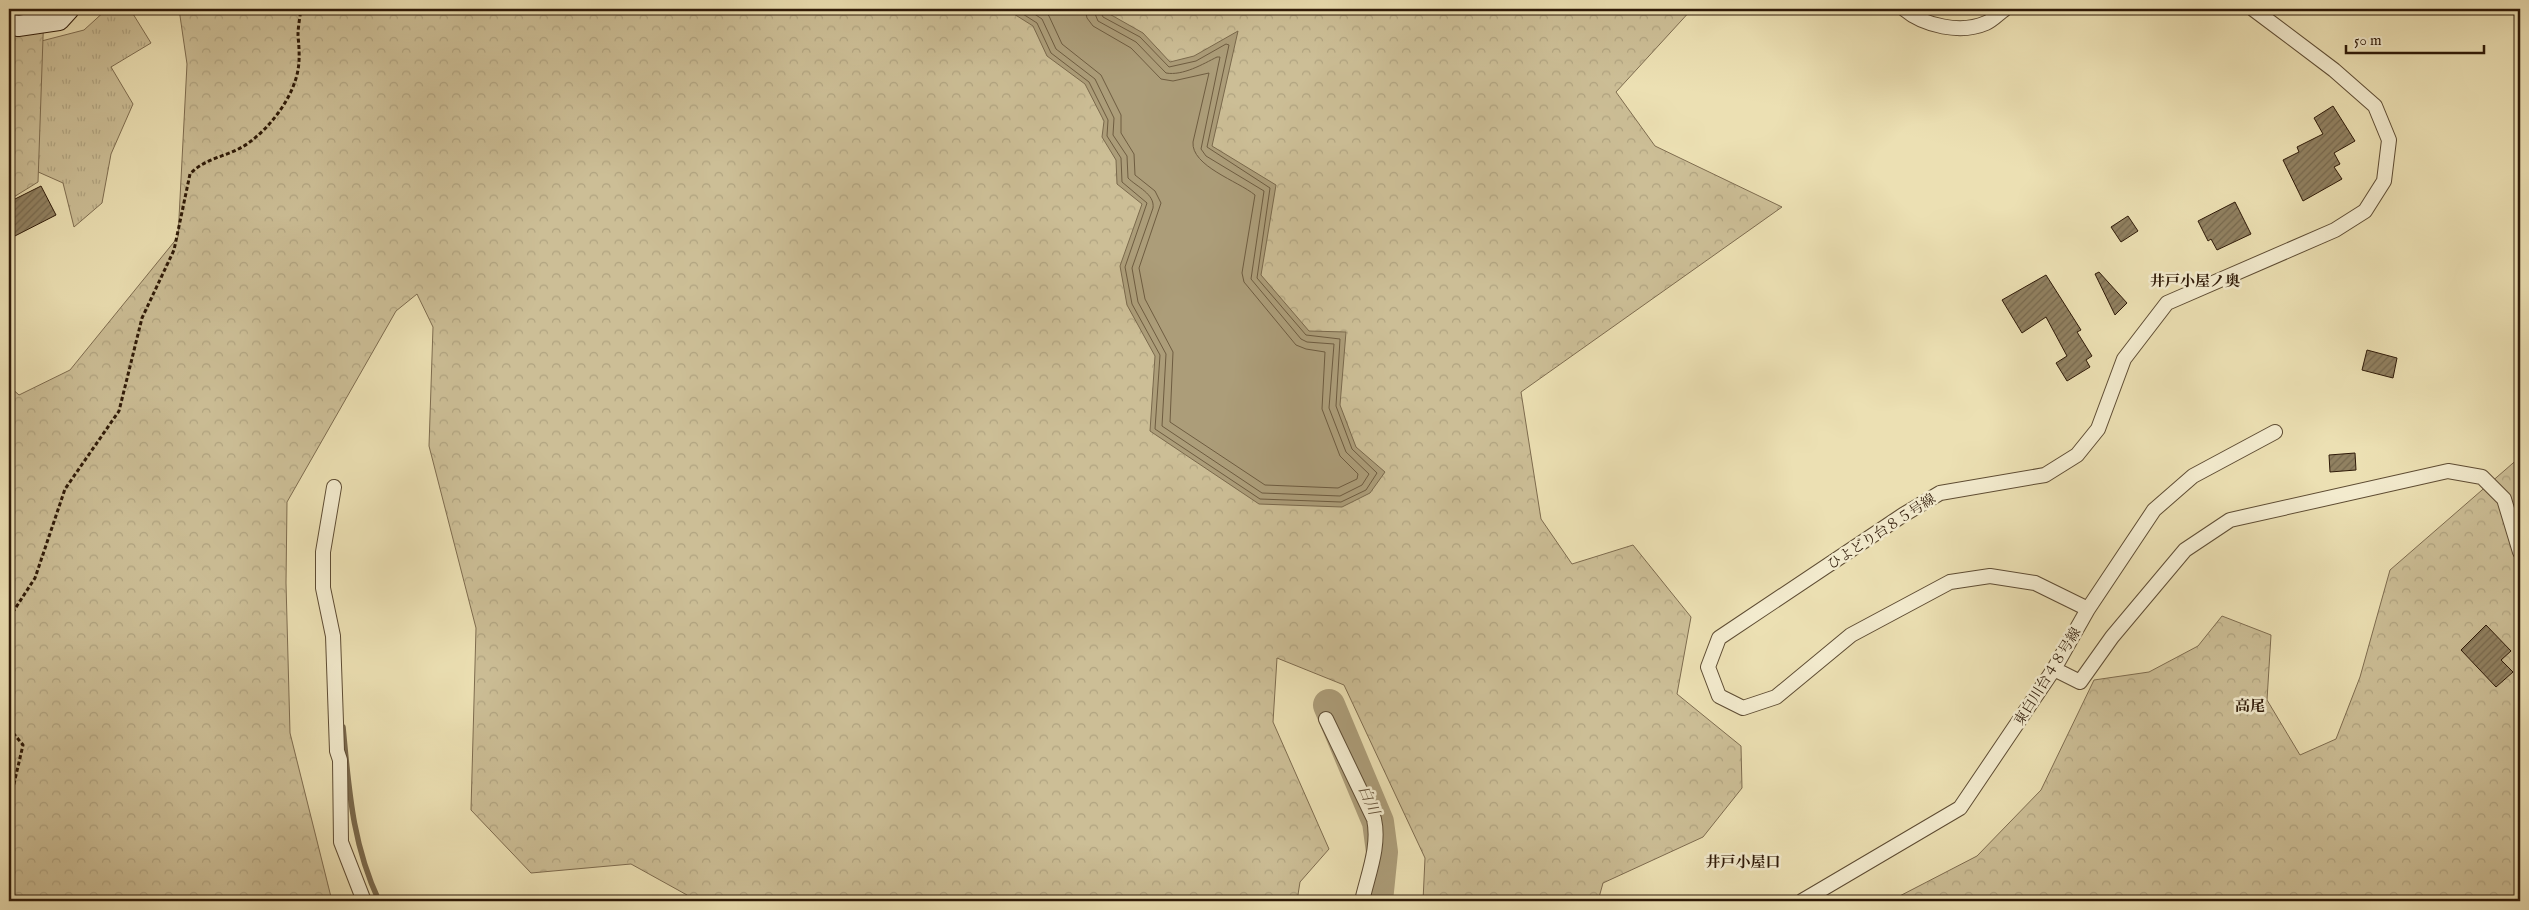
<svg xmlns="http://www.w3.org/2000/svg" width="2529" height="910" font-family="'IM FELL English','Noto Serif JP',serif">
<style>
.grass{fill:url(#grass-tufts);stroke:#7e6c4f}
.forest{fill:url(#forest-crowns);stroke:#7e6c4f}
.water{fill:#ac9d79;stroke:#7a694c}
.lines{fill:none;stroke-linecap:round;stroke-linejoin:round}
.shore{stroke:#6e5c40;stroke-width:1}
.stream{stroke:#7a694c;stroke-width:5.5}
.river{stroke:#ac9d79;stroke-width:32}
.building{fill:url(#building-hatch);stroke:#2f1a08}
.street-casing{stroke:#5e4c33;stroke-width:16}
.secondary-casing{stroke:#2f1a08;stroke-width:22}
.path{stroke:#2f1a08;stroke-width:3;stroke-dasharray:4 2.5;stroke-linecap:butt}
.street{stroke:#f3ebce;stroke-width:14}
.secondary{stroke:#f3ebce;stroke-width:20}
.labels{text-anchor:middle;stroke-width:5;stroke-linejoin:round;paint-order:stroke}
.street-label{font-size:14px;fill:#2f1a08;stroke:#f3ebce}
.neighbourhood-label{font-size:15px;font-weight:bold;fill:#2f1a08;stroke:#f3ebce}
.water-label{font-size:15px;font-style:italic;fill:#614e35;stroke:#f3ebce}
</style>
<defs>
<pattern id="grass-tufts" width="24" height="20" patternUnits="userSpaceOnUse" patternTransform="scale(1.25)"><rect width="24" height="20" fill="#ccbe96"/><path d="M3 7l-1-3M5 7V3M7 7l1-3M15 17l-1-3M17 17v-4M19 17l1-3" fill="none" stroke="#b0a380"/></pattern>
<pattern id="forest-crowns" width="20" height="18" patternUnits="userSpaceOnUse" patternTransform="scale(1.25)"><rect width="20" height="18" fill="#ccbe96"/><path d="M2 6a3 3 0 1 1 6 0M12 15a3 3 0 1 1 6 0" fill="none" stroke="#b0a380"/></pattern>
<pattern id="building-hatch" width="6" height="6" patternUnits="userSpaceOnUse" patternTransform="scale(1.25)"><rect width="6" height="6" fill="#918161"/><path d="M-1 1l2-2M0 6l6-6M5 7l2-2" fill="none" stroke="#77694e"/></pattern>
</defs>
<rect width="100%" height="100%" fill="#ece0b3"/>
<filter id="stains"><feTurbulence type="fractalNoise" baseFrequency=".004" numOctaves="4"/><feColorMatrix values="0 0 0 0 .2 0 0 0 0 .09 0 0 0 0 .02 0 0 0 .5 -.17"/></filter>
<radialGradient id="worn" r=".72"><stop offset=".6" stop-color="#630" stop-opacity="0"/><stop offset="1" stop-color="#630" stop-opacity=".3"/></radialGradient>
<!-- grass -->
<path class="grass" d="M107,9H130L151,43L111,67L133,104L111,154L102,203L74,227L63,183L9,159L26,45L84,30Z"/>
<!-- forest -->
<path class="forest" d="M9,9H44L38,182L9,200Z
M179,9H1692L1616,92L1655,146L1782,207L1521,392L1541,519L1572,564L1633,545L1691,617L1677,694L1741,746L1742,788L1703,837L1603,883L1598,901H1423L1425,858L1344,685L1277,658L1273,722L1329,849L1300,882L1297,901H685L687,895L631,864L531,873L471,810L476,628L429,446L433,327L417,294L396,311L287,502L286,583L290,733L332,901H9V386L19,395L70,370L178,237L187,64Z
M2520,457V901H1890L1977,856L2041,790L2094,680L2149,672L2198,646L2222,616L2271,635L2267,700L2300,755L2336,739L2360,677L2390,570Z"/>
<!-- water -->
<path class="water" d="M1006,9H1103L1106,12L1143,33L1170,62L1194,56L1238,31L1212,146L1276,185L1261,275L1309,331L1346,332L1340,405L1356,447L1385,472L1370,493L1342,507L1259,504L1150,431L1155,356L1127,305L1120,266L1142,204L1117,184L1116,160L1102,137L1104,121L1085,84L1047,56L1033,26Z"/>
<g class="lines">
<!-- shore -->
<path class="shore" d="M1015,9L1037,23L1051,53L1089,82L1108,120L1107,136L1121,158L1122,182L1147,203L1125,267L1132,304L1160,355L1155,429L1260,499L1341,502L1366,490L1377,473L1352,449L1336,406L1340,339L1306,335L1257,278L1270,188L1207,147L1229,45L1226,44L1196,61L1169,67L1140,37L1103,17L1099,9
M1027,9L1042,19L1056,49L1095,79L1114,118L1113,135L1127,156L1128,178C1137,187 1155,194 1153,208L1132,268L1138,302L1166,354L1162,426L1262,493L1340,496L1362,485L1369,474L1346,452L1329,408L1334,344L1307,342L1301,339L1251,279L1264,191L1206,156L1201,149L1220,57H1217C1203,64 1183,76 1166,73L1136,42L1098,21L1093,9
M1042,9L1049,16L1062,44L1101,75L1121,115V133L1134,154L1135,175L1155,191L1161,203L1139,268L1145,299L1173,352L1170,422L1265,485L1338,488L1357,479L1358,474L1340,456L1322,409L1325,352L1306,349L1296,345L1244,282L1242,273L1255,195C1238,181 1191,166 1193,142L1209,73L1173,81L1161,79L1131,48L1093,26L1087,18L1085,9"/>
<!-- stream -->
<path class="stream" d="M343,727C349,789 352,843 379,901"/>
<!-- river -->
<path class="river" d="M1329,705L1378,822L1382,852L1377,901"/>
</g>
<!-- building -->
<path class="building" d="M2333,106L2355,141L2334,153L2340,164L2334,167L2342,179L2303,201L2283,160L2299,152L2297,147L2323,134L2314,118Z
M41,186L56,215L9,239V202Z
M2235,202L2251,234L2217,250L2211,239L2208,241L2198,221Z
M2128,216L2138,231L2121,242L2111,227Z
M2099,272L2127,303L2115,315L2095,274Z
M2046,275L2081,330L2077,332L2092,356L2086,360L2090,367L2067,381L2056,363L2067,356L2046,317L2022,333L2002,300Z
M2367,350L2397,358L2393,378L2362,370Z
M2355,453L2356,470L2330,472L2329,455Z
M2486,625L2511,651L2501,660L2513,672L2496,687L2461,650Z"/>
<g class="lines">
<defs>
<path id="street" d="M1904,9C1924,26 1961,34 1986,23C1993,20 1999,13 2005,9
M334,487L323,552V588L333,636L337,751L340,760L341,842L364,901
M2088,609L2035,583L1990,576L1950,582L1851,635L1776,697L1743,708L1719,696L1708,667L1719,638L1903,515L1940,493L2045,475L2077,455L2098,429L2124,359L2167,303L2335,230L2365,211L2384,181L2389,140L2375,106L2334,70L2253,9
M2054,669L2080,682L2112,637L2185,550L2230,520L2448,471L2482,477L2504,499L2520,552
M1326,719L1374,819C1380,846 1368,874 1362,901
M1802,901L1960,808L2054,669L2088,609L2154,510L2193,476L2275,432"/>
<path id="secondary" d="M9,24L18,26L59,20L69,9"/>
</defs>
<!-- street casing -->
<use href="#street" class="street-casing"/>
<!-- secondary casing -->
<use href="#secondary" class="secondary-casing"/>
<!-- path -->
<path class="path" d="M9,618L35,578L65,489L119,411L142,318L174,250L190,174C206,157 228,157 247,144C270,128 293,98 298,70C300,58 299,47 298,35C298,27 300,17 301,9
M9,728L23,745L13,788L9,792"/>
<!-- street -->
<use href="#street" class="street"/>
<!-- secondary -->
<use href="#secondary" class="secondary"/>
</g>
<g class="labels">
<!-- street labels -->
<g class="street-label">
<text transform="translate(1881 531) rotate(-33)" y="5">ひよどり台８５号線</text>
<text transform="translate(2047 676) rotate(-58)" y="5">東白川台４８号線</text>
</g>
<!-- neighbourhood labels -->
<g class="neighbourhood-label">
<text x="2195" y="286">井戸小屋ノ奥</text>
<text x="2250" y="711">高尾</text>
<text x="1743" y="867">井戸小屋口</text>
</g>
<!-- water labels -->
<g class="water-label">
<text transform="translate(1369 800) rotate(67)" y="5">白川</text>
</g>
</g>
<!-- margin -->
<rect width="2529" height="910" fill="none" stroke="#ece0b3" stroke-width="30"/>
<rect x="10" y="10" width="2509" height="890" fill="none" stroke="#2f1a08" stroke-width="2.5"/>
<rect x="15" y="15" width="2499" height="880" fill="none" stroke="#2f1a08"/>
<!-- scale -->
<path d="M2346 45v8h138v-8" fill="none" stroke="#2f1a08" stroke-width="2.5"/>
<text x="2354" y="45" font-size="15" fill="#2f1a08" stroke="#f3ebce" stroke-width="4" paint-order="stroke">50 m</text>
<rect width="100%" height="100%" filter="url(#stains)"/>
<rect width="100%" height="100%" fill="url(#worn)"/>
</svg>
